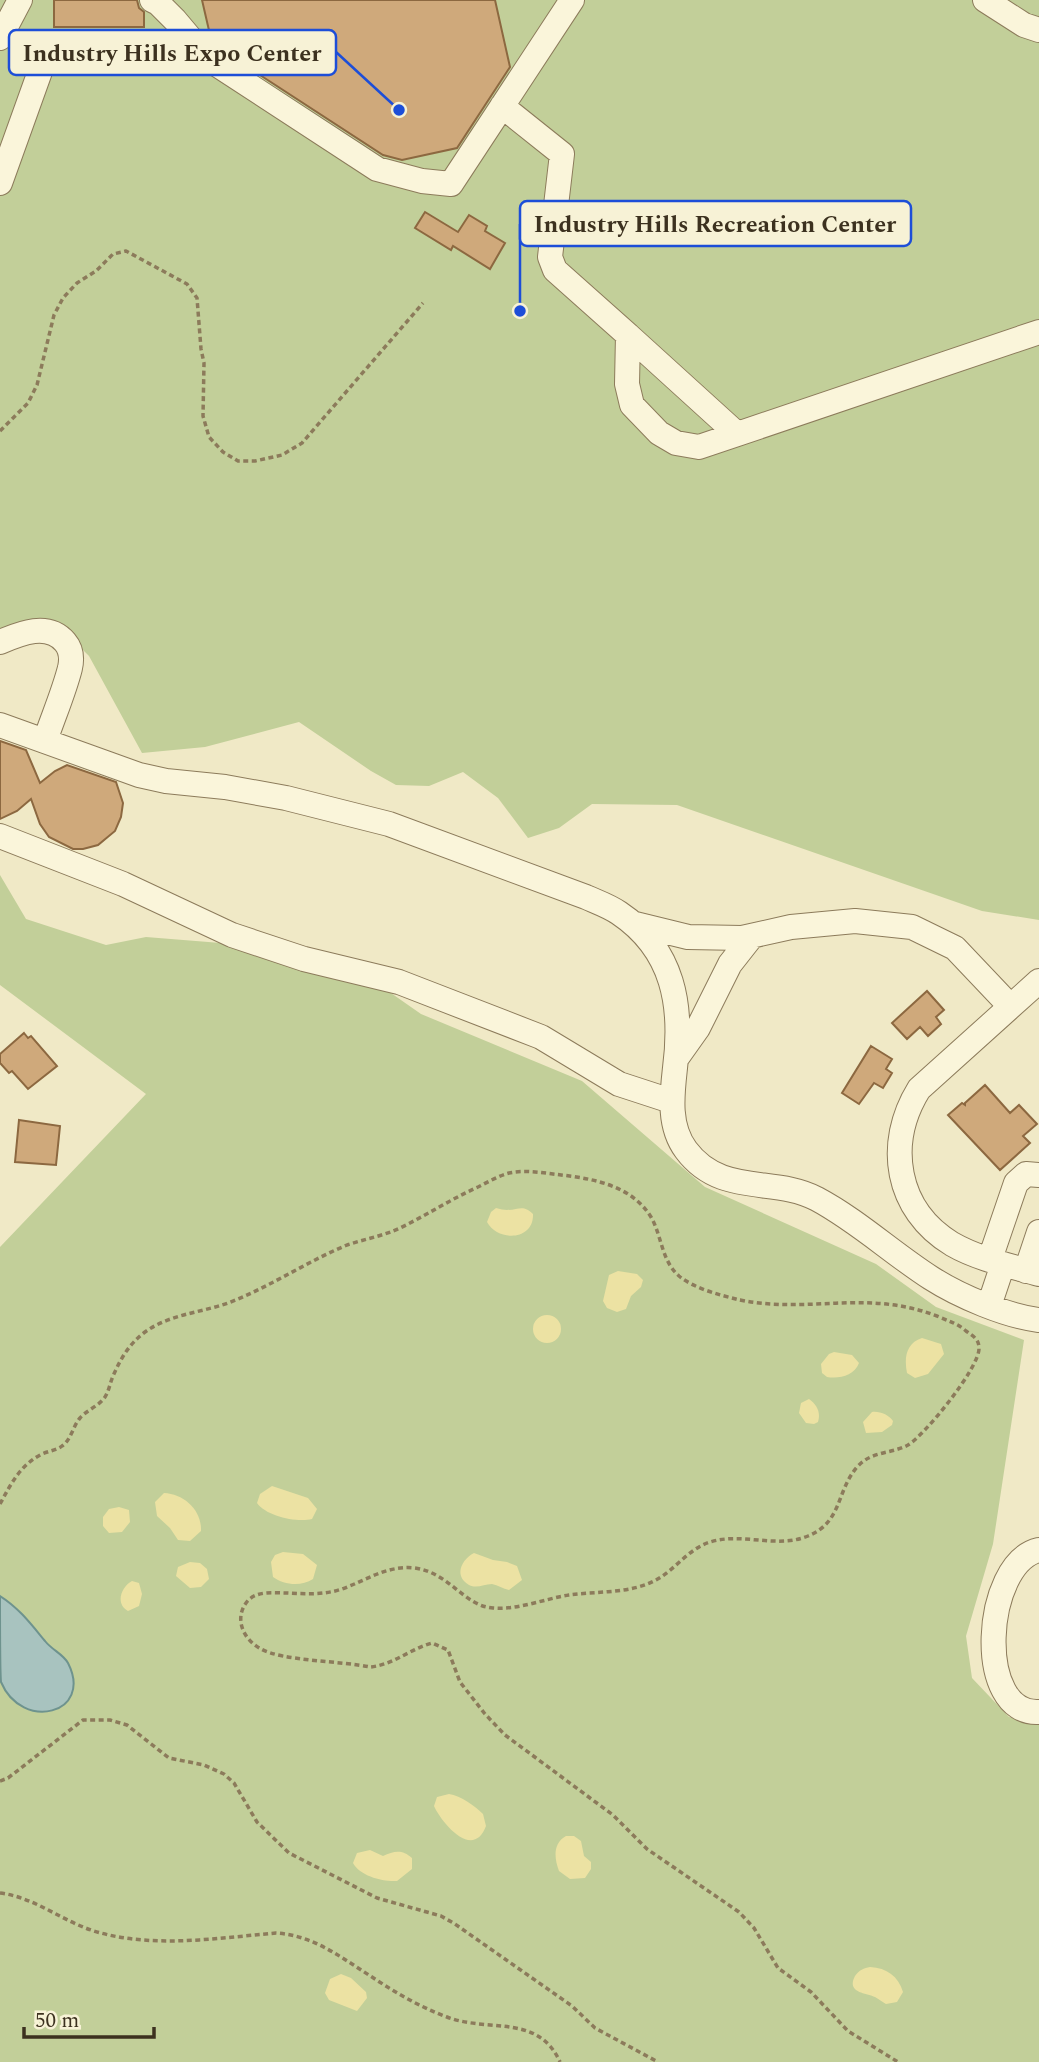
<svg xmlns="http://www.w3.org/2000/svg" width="1039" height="2062" font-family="Spectral,serif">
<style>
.green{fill:#c2cf99}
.sand{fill:#ece2a3}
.water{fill:#a8c3bf;stroke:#6e938e;stroke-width:2}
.building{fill:#cfa97b;stroke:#8c6840;stroke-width:2}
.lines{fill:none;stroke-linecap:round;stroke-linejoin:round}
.minor-casing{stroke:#8c7b5b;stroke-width:26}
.path{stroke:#8c7b5b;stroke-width:3.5;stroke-dasharray:5 3.5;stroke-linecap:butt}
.minor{stroke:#faf5da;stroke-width:24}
.leader{fill:none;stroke:#1d4ed8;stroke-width:2.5}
.callout-dot{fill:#1d4ed8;stroke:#f7f2d6;stroke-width:2.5}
.callout{fill:#f7f2d6;stroke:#1d4ed8;stroke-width:2.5}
.callout-label{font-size:24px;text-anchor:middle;font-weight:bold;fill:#3c311f}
</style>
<rect width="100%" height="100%" fill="#f0e9c6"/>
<!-- green -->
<path class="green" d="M0,0H1039V920L982,911L677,805L592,804L559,828L528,838L498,798L463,772L429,786L396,785L371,771L299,722L205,747L142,753L89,656L67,634L0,633Z
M0,875L26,919L106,945L146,937L233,944L388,991L421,1014L582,1081L705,1187L876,1264L936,1307L1024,1340L993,1544L966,1636L972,1678L1009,1717L1039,1722V2062H0V1247L146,1094L0,985Z"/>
<!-- sand -->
<path class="sand" d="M496,1208C500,1209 504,1210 507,1210C519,1210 523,1204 533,1214C534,1241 498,1242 487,1222L491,1212Z
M618,1271L637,1274L643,1280L641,1287L631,1296L626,1309L617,1312L607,1308L603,1301L609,1275Z
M533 1329a14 14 0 1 1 28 0a14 14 0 1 1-28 0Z
M922,1338L941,1344L944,1354L928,1374L915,1378L907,1373C904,1358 906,1343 922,1338Z
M834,1352L852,1355L859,1363C854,1376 839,1379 827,1377L822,1373L821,1364L829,1354Z
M809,1399C817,1405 821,1412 818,1422L814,1424L806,1423L799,1413L801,1403Z
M872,1412C880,1411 889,1415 893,1421L892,1425L882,1432L866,1433L863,1422Z
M272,1486L308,1498L317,1509L312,1519C297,1523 266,1516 257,1503L260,1494Z
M164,1493C184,1494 202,1510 201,1531L190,1541L178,1540L170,1528L157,1516L155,1502Z
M119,1507L129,1510L130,1522L122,1532L109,1533L103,1526V1517L109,1509Z
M283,1552L303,1554L317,1565L313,1579C301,1587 284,1585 273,1577L271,1562L275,1555Z
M474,1553L493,1560L507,1562L517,1566L522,1580L509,1590C503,1589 498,1585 492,1584C484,1584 477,1589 469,1585C453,1576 462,1559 474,1553Z
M190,1562L200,1563L207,1569L209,1579L201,1587L190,1588L176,1576L178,1567Z
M132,1581L139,1583L142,1594L139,1606L128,1611C115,1604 121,1587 132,1581Z
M449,1794C461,1796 475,1806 483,1814L486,1826C473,1861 441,1822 434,1806L437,1797Z
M566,1836H574L581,1841L584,1856L591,1862V1869L585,1878L570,1879L559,1871C554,1858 553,1843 566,1836Z
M370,1850L383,1856C394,1851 402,1849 412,1858V1869L397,1881C383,1882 360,1876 353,1863L357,1853Z
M870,1967C887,1968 898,1976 903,1992L897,2002L886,2004C882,2002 879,1999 875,1997C866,1993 846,1993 855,1976C859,1970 864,1968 870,1967Z
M341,1974L351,1978L366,1992L367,1998L357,2011L329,2000L325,1993L330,1979Z"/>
<!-- water -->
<path class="water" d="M0,1596C19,1608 31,1624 45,1641C52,1650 63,1654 68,1663C94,1714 22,1732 1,1682C0,1671 0,1612 0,1596Z"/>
<!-- building -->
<path class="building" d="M54,0H137L139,8L144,12V27H54Z
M202,0H495L510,67L457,148L402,160L383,155L217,47L211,39Z
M425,212L458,232L469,215L487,226L485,231L505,243L490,269L453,246L451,250L415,228Z
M0,741L26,750L40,783L55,771L67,765L116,782L123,803L121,817L115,831L98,845L83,849H73L49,837L40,824L31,799L17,811L0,819Z
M927,991L944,1010L936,1017L941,1024L928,1036L920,1027L907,1039L892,1023Z
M24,1033L28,1038L31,1036L57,1066L28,1089L12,1071L9,1073L0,1063V1054Z
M871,1046L892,1059L886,1069L892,1073L883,1088L874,1083L859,1104L842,1093Z
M985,1085L1010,1113L1019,1105L1037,1124L1023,1136L1030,1143L1000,1170L948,1115L962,1103L965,1105V1103Z
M19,1120L60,1126L56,1165L15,1162Z"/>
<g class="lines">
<defs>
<path id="minor" d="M152,0L158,3L175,20L207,58L377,169L422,181L451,184L572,0
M985,0L1024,25L1039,30
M0,38L20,0
M502,106L562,154L550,257L555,270L628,335L627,384L632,405L659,433L676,443L699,447L1039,332
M0,183L47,52
M628,335L737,434
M0,642C21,633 48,622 65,642C71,649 72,659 70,668C64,692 53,717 45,741
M0,725L139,775L166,781L225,787L286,798L389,824L586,897C597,902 609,906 619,913C674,950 683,1006 675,1068C672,1095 668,1126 686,1150C721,1197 774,1176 817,1199C858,1221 892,1253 931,1278C959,1296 1006,1316 1039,1320
M0,836L123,884L232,935L304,959L399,982L541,1037L619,1084L671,1101
M635,924L688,937L742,938L791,927L855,921L912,927L955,948L1010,1006
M1039,981L919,1089C885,1144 896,1210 952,1244C978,1259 1011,1266 1039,1274
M676,1059L698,1028L730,964L752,936
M990,1259L1016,1183L1026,1174L1039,1175
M1026,1271L1039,1232
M989,1306L1003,1264
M1039,1550C983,1563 974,1716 1039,1712"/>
</defs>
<!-- minor casing -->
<use href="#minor" class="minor-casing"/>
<!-- path -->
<path class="path" d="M0,431L28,403L37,385L54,315L63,298L77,283L96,271L113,254L126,251L187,284L197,298L201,349L204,363L203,416L209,437L223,452L238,461H255L282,455L302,443L423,303
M0,1504C11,1484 20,1465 42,1454C49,1451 57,1450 62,1446C71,1440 73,1426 80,1418C87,1410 99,1406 105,1397C109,1391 110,1383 113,1376C121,1358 129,1344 145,1332C170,1314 200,1313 228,1303C270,1287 306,1262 347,1245C365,1239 383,1236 400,1228C427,1215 451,1199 478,1187C488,1182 498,1176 509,1173C523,1170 538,1172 553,1174C588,1178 630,1183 651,1217C662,1236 661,1260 679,1276C695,1289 720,1295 740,1300C809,1314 867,1289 937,1316C948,1321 957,1323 966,1331C973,1336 979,1339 979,1348C980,1367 925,1435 908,1445C891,1454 872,1451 858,1466C836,1490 843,1522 808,1536C777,1549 742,1532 710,1542C688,1549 675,1570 656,1580C630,1594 597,1591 569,1595C544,1599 518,1610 493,1608C464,1606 450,1573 415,1568C387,1565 367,1580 342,1589C324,1595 306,1594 287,1593C273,1593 255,1590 246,1603C234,1620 244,1640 261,1649C282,1661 342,1661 370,1667C393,1665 410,1649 432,1643L448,1650L460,1682L485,1714L505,1735L613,1815L647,1849L739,1912L754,1928L778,1968L811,1992L848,2031L898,2062
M0,1781L8,1778L83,1720H110L127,1725L169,1758L204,1765L224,1774L234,1783L257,1822L289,1853L377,1898L441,1916L455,1924L572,2006L595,2028L658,2062
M0,1893C34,1897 62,1921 94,1931C152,1949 217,1938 276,1933C313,1935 342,1958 372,1977C396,1993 420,2007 447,2017C488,2033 538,2013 560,2062"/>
<!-- minor -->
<use href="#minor" class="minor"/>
</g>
<!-- callouts -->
<path class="leader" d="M399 110L336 52M520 311L520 224"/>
<g class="callout-dot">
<circle cx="399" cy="110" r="7"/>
<circle cx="520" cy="311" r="7"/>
</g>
<g class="callout">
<rect x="9" y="30" width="327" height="45" rx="7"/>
<rect x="520" y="201" width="391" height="45" rx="7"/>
</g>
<g class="callout-label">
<text x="172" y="61">Industry Hills Expo Center</text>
<text x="715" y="232">Industry Hills Recreation Center</text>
</g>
<!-- scale -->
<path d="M24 2027v10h130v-10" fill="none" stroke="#3c311f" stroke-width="3.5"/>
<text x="35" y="2027" font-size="21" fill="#3c311f" stroke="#f7f2d6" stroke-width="5" paint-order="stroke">50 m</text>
</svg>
